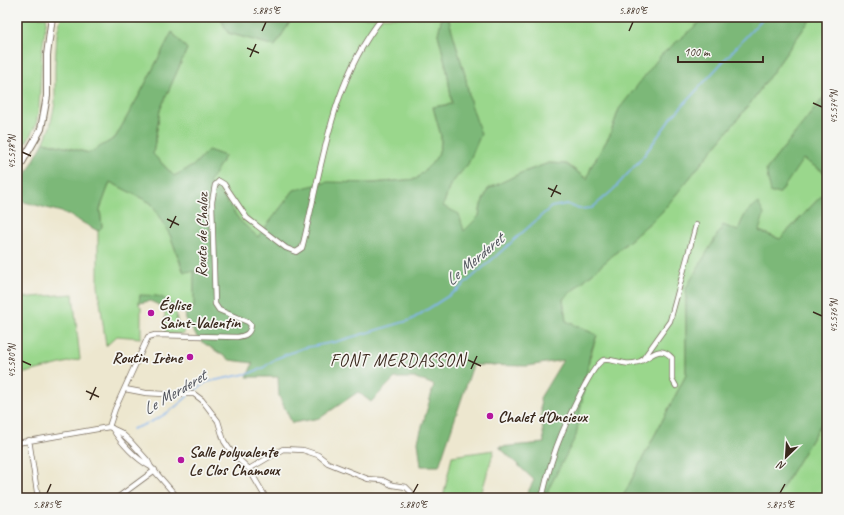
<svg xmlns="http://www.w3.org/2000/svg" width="844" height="515" font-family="Caveat,sans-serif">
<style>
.green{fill:#9ad78c;stroke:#6a8055}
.forest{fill:#7bb878;stroke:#5b714b}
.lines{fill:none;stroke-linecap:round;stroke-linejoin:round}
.stream{stroke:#85b5f1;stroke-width:1.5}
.street-casing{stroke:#796c5c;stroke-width:6}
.secondary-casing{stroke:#796c5c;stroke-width:8}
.street{stroke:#fff;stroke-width:4.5}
.secondary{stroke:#fff;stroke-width:6}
.ticks{fill:none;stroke:#3b2a1e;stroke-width:1.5}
.poi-dot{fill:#b5179e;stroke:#f6f6f2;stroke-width:1.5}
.labels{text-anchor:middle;stroke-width:3.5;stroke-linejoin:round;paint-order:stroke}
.street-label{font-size:16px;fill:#3b2a1e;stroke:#f6f6f2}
.poi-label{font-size:16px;font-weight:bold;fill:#3b2a1e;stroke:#f6f6f2;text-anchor:start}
.water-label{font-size:17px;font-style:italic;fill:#51545d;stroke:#f6f6f2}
.neighbourhood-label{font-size:17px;letter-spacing:1px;fill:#3b2a1e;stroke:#f6f6f2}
.neatline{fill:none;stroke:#3b2a1e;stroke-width:1.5}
.ticks-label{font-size:10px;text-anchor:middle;fill:#3b2a1e}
</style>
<rect width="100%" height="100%" fill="#f6f6f2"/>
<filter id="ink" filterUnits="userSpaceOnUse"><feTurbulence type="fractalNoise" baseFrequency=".025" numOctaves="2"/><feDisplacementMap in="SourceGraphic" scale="8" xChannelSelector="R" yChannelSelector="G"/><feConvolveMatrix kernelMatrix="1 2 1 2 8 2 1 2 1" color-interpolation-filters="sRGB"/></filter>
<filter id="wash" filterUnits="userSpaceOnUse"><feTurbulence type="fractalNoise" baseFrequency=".012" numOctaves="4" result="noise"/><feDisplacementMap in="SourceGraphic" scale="16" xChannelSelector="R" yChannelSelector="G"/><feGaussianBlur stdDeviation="0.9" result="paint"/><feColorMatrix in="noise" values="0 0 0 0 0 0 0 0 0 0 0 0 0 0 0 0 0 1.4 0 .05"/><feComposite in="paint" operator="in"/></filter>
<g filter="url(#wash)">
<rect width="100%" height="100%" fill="#ede7cf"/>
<!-- green -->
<path class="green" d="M17,17H47L42,51L39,108L36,125L17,159Z
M61,17H220L228,33L275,46L293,17H442L438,34L447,70L452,104L433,107L441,136V144L438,155L432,163L416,179L294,190L258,238L240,221L224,198L208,183L225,156L208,150L193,166L174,176L153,154L160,110L187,49L172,32L141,92L115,138L90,153L44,142L50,127L55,103V66L57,34Z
M448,17H706L619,109L610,135L591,167L587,179L567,164L549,163L521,173L488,189L481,205L479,216L464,231L443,206L450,185L468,164L470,101L465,75Z
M812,17H827V93L766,170L803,159L827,174V190L780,239L759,231L758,204C745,212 743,217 738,231L723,226L686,288V375L622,498H547L548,490L597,335L566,321L563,299L661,213L749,105Z
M110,182L151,203L170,235L183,271H194V308L185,310H176L177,322L184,331V334H165V308L171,310L140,295L139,305L141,307V338L117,336L106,346L98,286V231L102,227L100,209Z
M73,294L80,359L17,375V298Z
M827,414V498H776Z
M494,450L480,498H443L452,456Z"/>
<!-- forest -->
<path class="forest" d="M220,17H293L275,46L228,33Z
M442,17H448L465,75L470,101L481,134L468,164L450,185L443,206L459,214L464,231L479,216L481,205L488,189L521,173L549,163L566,164L587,179L591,167L610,135L619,109L661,55L706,17H812L749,105L661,213L563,299L566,321L597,335L590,354L576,436L548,490L547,498H525L534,480L499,447L544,443L540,398L563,360L528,366L473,365L439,466H421L418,441L434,385L416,378H395L371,402L358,392L320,418L292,423L279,396L278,377H247L253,363L230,360L199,340L186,320L185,310L194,308V271L184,272L170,235L151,203L110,182L100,209L102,227L98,231L65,213L17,200V191L44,142L89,153L115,138L141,92L172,32L187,49L160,110L153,154L174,176L193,166L208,150L225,156L209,183L224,198L240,221L258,237L294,190L328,182L374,183L416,179L432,163L438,155L441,144V136L433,107L452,104L447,70L438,34Z
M827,93V174L803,159L780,193H771L766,170Z
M827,190V414L776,498H622L686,375V288L723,225L738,231C743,217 745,212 758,203L764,214L759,231L780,239Z
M140,295C159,296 163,294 176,310L168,309L150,301L139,303Z"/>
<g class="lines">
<!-- stream -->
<path class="stream" d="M193,392L207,382L250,373L263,368L275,359L303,348L335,342L411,320L459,289L551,207L567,204L579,209L592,208L613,190L642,158L672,117L764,17
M132,429C155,422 171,412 188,396"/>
</g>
</g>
<g filter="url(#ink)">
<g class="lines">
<defs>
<path id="street" d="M643,359L670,321L696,225
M125,389L146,393L164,394H194L202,400L218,421L224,441L232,453L249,469L283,449L303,450L318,455L328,463L368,479L382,480L392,485L406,487L411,492L413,498
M109,427L115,409L148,337L155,335L237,337C245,336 250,334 251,325L248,322L219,310L215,304L212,202L215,185L219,181L224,184L247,218L286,248L296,252L302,248C322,169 330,82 383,17
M109,427L120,432L130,441L148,461L151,467L178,498
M112,428C121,443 136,459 151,467
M29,440L38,498
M17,443L109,427
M249,469L266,498
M117,498L155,470
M542,498C547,476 553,454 562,433C567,421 593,362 604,360C614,358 624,367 638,362C651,358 659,343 672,358V379L676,386"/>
<path id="secondary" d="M17,171L41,129L47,96V55L52,17"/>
</defs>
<!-- street casing -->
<use href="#street" class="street-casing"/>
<!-- secondary casing -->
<use href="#secondary" class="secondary-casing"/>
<!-- street -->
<use href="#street" class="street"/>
<!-- secondary -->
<use href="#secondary" class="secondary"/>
</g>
</g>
<!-- ticks -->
<path class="ticks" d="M262,31L266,22M629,31L633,22M247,48L259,53M250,57L256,44M813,103L822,107M22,152L31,156M548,188L561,194M551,197L557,185M167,219L179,225M170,228L176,216M813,312L822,316M468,360L481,366M22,361L31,365M471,369L477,356M86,391L99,397M90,400L96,387M47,493L51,484M413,493L418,484M780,493L785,484"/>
<!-- markers -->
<g class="poi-dot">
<circle cx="151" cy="313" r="4"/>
<circle cx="190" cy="357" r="4"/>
<circle cx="490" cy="416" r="4"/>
<circle cx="181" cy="460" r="4"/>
</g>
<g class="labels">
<!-- street labels -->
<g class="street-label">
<text transform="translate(201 235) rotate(-89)" y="6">Route de Chaloz</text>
</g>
<!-- poi labels -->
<g class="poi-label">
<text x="159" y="310">Église<tspan x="159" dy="18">Saint-Valentin</tspan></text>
<text x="182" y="363" text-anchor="end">Routin Irène</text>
<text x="498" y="422">Chalet d'Oncieux</text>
<text x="189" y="457">Salle polyvalente<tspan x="189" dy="18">Le Clos Chamoux</tspan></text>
</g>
<!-- water labels -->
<g class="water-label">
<text transform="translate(474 259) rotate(-40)" y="6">Le Merderet</text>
<text transform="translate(174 392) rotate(-31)" y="6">Le Merderet</text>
</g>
<!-- neighbourhood labels -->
<g class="neighbourhood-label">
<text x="398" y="366">FONT MERDASSON</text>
</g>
</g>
<!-- margin -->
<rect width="844" height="515" fill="none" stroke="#f6f6f2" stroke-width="44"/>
<!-- north arrow -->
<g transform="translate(786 457) rotate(205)" stroke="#f6f6f2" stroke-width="3" paint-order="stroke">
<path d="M0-3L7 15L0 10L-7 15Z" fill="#3b2a1e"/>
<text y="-6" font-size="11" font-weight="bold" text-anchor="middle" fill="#3b2a1e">N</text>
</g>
<!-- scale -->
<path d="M678 56v6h85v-6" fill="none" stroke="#3b2a1e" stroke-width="2"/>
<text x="684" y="56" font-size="12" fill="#3b2a1e" stroke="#f6f6f2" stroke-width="3" paint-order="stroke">100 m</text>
<rect x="22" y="22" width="800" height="471" class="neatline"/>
<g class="ticks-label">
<text x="266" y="14">5.885°E</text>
<text x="633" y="14">5.880°E</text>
<text transform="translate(833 107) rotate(-90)" y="4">45.574°N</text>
<text transform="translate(11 152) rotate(-90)" y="4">45.578°N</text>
<text transform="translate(833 316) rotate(-90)" y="4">45.576°N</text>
<text transform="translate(11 361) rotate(-90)" y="4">45.580°N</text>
<text x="47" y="508">5.885°E</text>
<text x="413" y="508">5.880°E</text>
<text x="780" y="508">5.875°E</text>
</g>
</svg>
